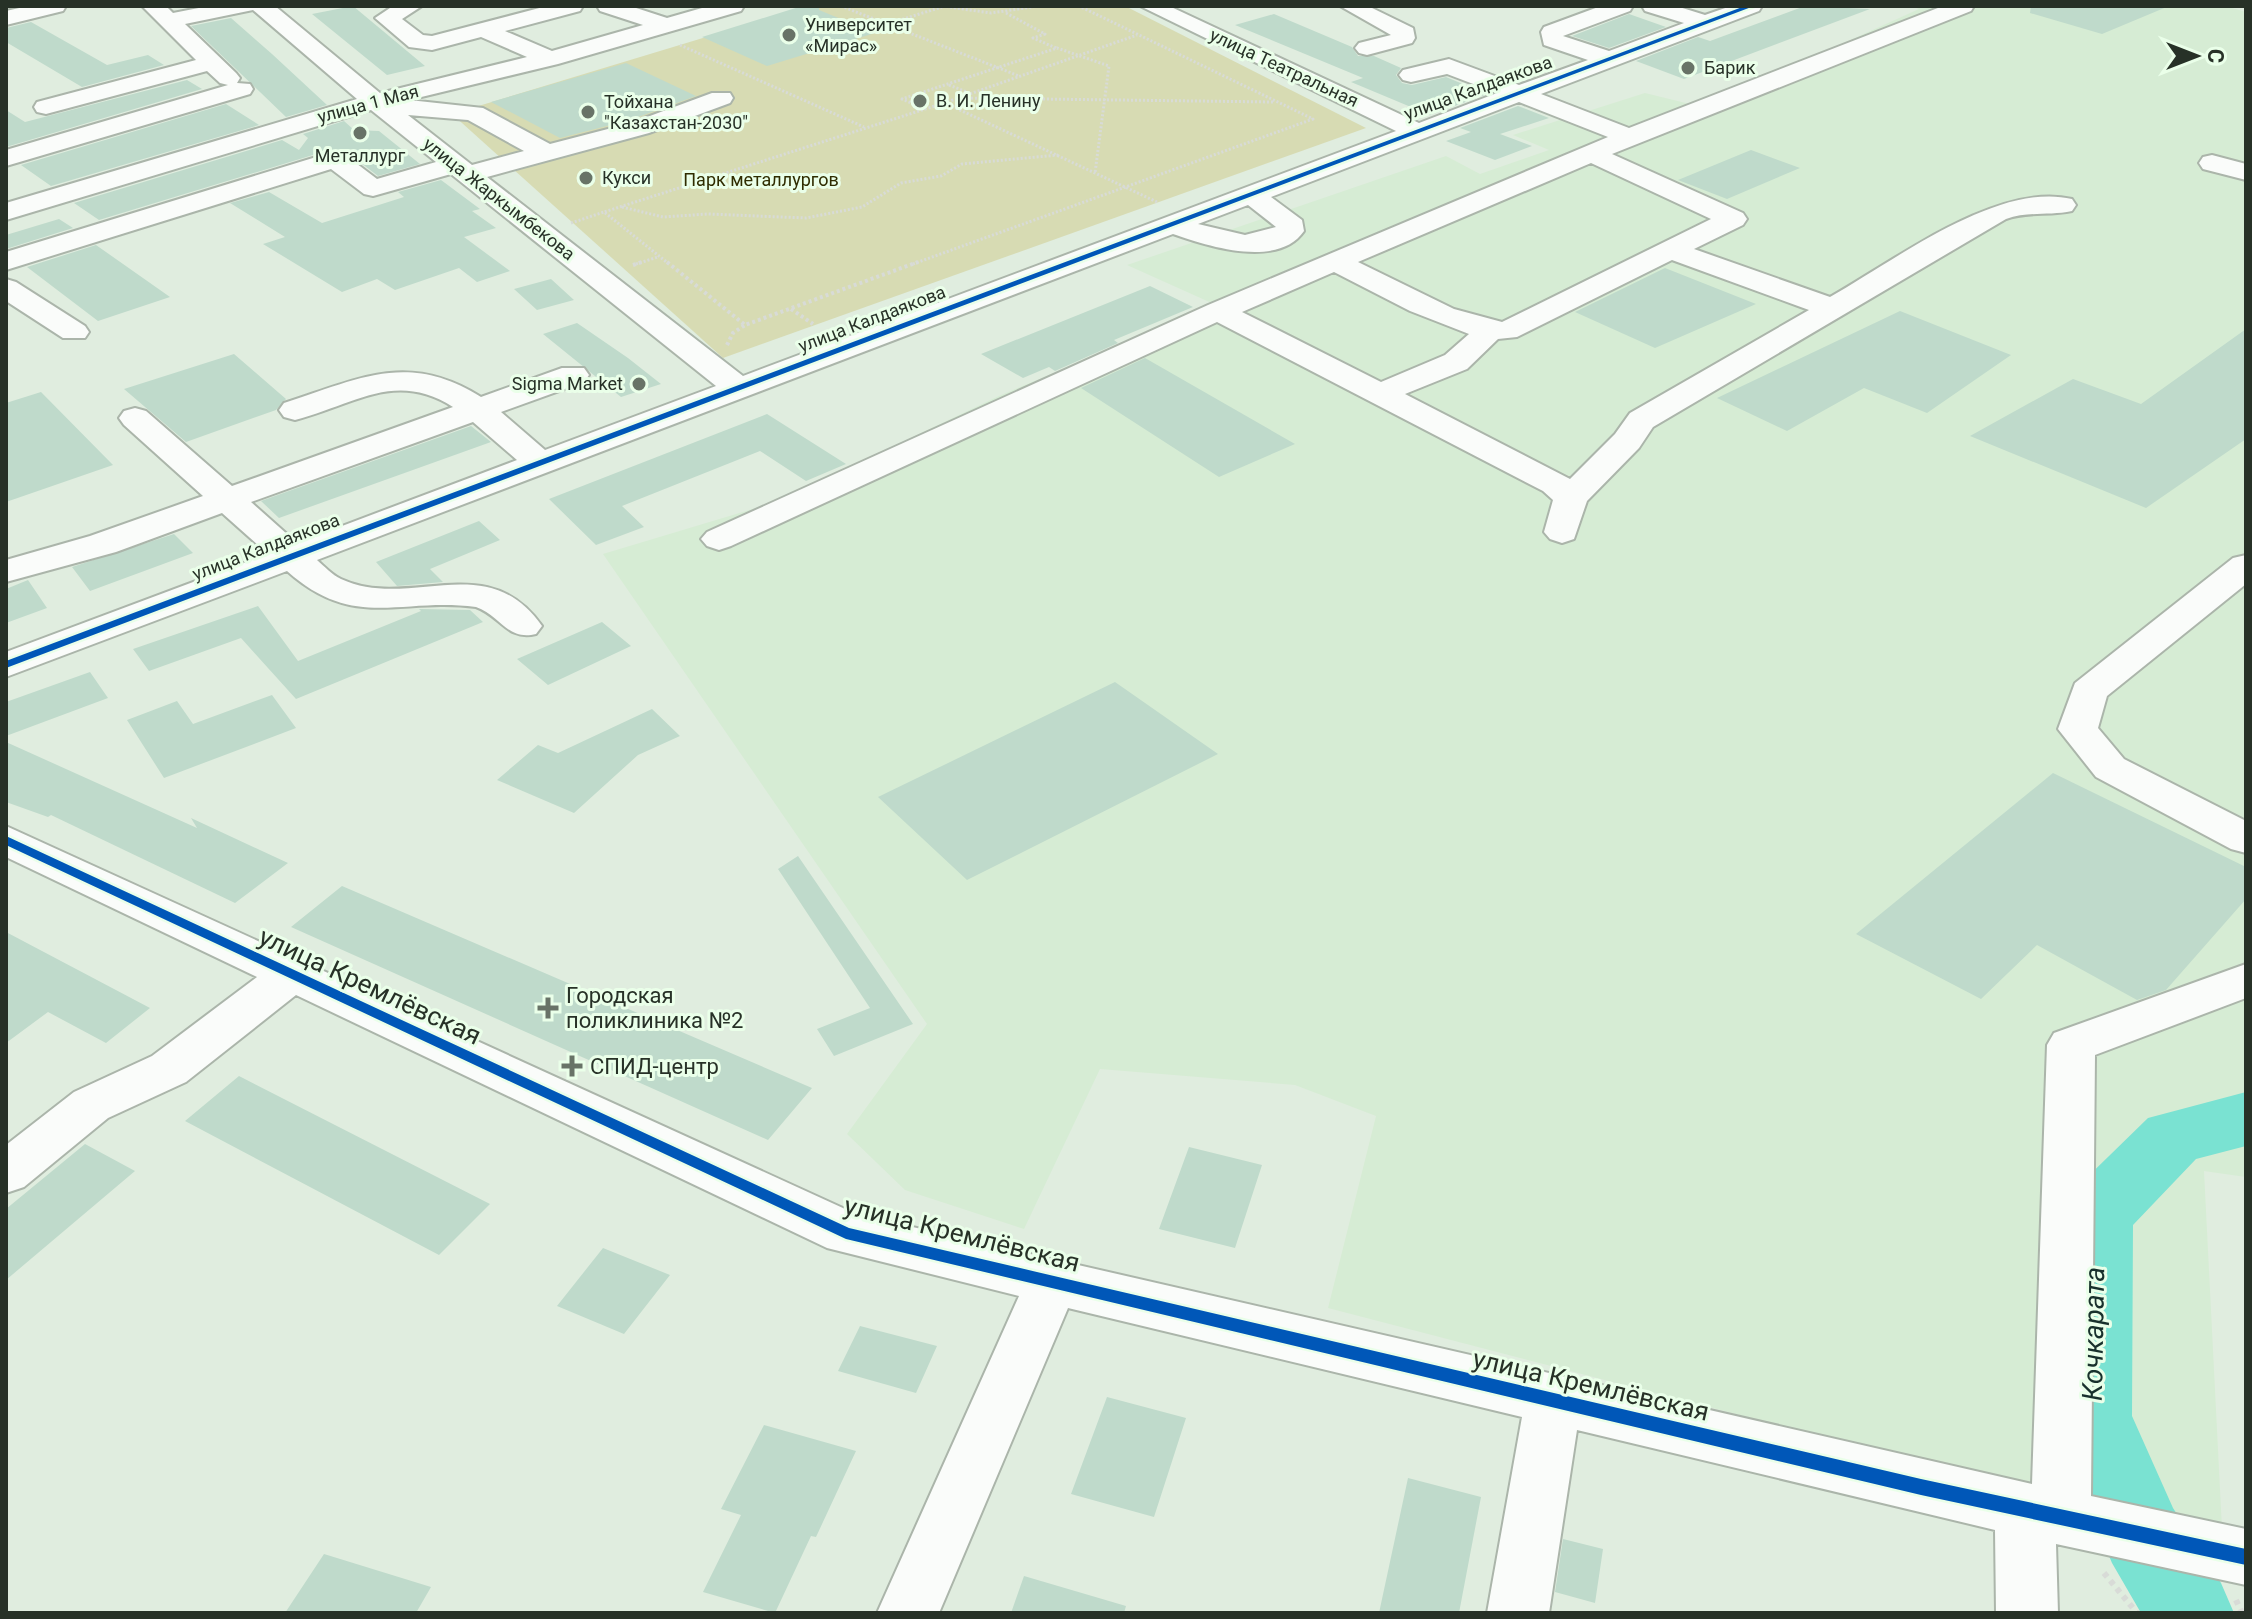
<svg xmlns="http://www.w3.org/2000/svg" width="2252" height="1619" font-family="Roboto,sans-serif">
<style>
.built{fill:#d6ecd4}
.green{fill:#d7dbb3}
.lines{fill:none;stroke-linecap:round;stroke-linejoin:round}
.river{fill:#7ae2d2;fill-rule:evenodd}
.building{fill:#bfdacb}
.minor-casing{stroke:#abb5aa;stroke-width:4}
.path-far2{stroke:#d8dbd7;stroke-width:3;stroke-dasharray:2 2;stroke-linecap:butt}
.path-far1{stroke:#d8dbd7;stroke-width:4;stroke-dasharray:3 3;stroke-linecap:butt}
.path{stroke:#d8dbd7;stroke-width:6;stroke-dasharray:5 5;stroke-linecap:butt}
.minor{fill:#fafcfa;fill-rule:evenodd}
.cycleway-casing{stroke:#eaffe9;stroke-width:5}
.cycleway{fill:#0057b8;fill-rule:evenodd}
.poi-dot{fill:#687367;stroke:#eaffe9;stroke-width:3}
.labels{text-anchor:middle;stroke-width:6;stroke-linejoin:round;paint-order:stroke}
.far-poi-label{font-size:18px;fill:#273127;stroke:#eaffe9;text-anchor:start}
.far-street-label{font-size:18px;fill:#273127;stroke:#eaffe9}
.far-park-label{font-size:18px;fill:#2f2c00;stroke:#eaffe9}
.poi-label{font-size:22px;fill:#273127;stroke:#eaffe9;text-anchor:start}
.near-street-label{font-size:26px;fill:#273127;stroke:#eaffe9}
.near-water-label{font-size:28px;font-style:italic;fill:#18302c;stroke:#eaffe9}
</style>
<rect width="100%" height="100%" fill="#e0eddf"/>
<!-- built -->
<path class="built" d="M1911,6H2225L2246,12V1177L2204,1171L2222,1529L2075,1502L1328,1308L1376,1116L1295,1085L1100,1069L1024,1229L905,1190L847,1134L927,1024L603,554L776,502L999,396L1216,305L1127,265L1446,156L1480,174L1549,150L1513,135L1645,93L1702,107L1919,9Z"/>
<!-- green -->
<path class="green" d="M809,6H1125L1366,128L723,358L452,114Z"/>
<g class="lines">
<!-- river -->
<path class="river" d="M2246,1092V1146L2196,1159L2133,1225L2132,1416L2173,1508L2221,1583L2234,1613H2141L2112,1563L2050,1416L2059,1215L2070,1194L2148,1118Z"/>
</g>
<!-- building -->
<path class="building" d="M353,6L425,66L387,75L312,14Z
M802,6H819V10L875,33L767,66L702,37Z
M1805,6L1870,9L1684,79L1636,61L1698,37L1710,41Z
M2031,6H2169L2102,34L2030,13Z
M1274,14L1352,47L1358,56H1374L1401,68L1396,75L1402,83L1412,85L1446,77L1487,94L1430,115L1351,82L1363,78L1235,25Z
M1629,14L1666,27L1609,48L1572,36Z
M231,18L272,54L327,105L286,117L191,26Z
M31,22L107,65L148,55L164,65L82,87L6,42V28Z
M626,63L696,96L630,120L560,138L491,102Z
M187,80L202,89L6,147V110L25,122Z
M226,104L259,125L51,186L21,165Z
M1518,106L1549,118L1500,134L1532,146L1495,160L1446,141L1471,132L1460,128Z
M344,121L354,130L379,131L420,164L378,176L344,150L326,151L99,220L74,203L282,140L299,150L308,138L303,134Z
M1751,150L1800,168L1727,199L1678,180Z
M441,180L480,209L472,211L496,228L464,237L510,271L477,282L459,268L395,290L377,279L342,292L263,244L285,237L230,203L269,192L322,223L404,197L398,192Z
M59,219L73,228L6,249V235Z
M96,245L170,297L98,321L27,267Z
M1665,268L1756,304L1655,348L1575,312Z
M551,279L574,300L537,310L514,289Z
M1150,286L1193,307L1114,340L1118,343L1055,371L1049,367L1023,378L981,354Z
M1900,311L2011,355L1927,413L1864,388L1787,431L1717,398Z
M577,323L628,358L661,384L621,397L543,334Z
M2246,329V439L2146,508L1970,436L2073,379L2141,404Z
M234,354L286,399L276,410L186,442L124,389Z
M1145,358L1295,444L1219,477L1081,388Z
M41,392L113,465L6,502V403Z
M767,414L846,464L806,481L760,451L622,506L644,527L596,545L549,499Z
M471,426L491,442L279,518L261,501Z
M479,521L500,540L430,569L443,582L397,586L376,562Z
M174,534L193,553L90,591L72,567Z
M28,580L47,608L6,623V589Z
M258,606L298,661L421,611L419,609L470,610L483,622L296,699L241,638L149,671L133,649Z
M602,622L631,646L548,685L517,659Z
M90,672L108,698L6,736V702Z
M1115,682L1218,754L967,880L878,797Z
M272,695L296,728L164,778L127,720L177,701L193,724Z
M652,709L680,736L638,755L574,813L497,780L538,745L558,753Z
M6,742L197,828L191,818L288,863L235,903L51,815L48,817L6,802Z
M2053,773L2246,867V899L2166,990L2137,1000L2037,945L1981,999L1856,934Z
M798,856L913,1024L834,1056L817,1029L870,1008L778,869Z
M342,886L812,1088L768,1140L291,927Z
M6,932L150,1008L106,1043L48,1012L6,1043Z
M239,1076L490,1204L439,1255L185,1121Z
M85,1144L135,1171L6,1280V1209Z
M1189,1147L1262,1165L1235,1248L1159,1229Z
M603,1248L670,1275L624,1334L557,1306Z
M860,1326L937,1346L916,1393L838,1371Z
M1107,1397L1186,1418L1154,1517L1071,1494Z
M764,1425L856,1451L816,1537L811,1536L775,1613L703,1592L741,1515L721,1509Z
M1408,1478L1481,1497L1459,1613H1379Z
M1563,1539L1603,1549L1595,1603L1555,1592Z
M324,1554L431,1587L416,1613H285Z
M1024,1576L1126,1606L1124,1613H1011Z"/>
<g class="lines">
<defs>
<path id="minor" d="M28,6H66L63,11L6,25V11Z
M142,6H166L173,13L209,6H275L380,93L527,57L481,37L432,50L409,47L375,18L393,6H422L402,19L423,35L432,36L547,6H583L580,11L505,31L552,51L643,25L600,11L597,6H630L667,18L709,6H744L741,11L558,64L409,100L483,108L550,144L631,123L712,93H730L733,98L730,103L649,133L487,177L743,376L1396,131L1140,6H1169L1419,123L1497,93L1447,74L1411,82L1403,80L1399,75L1403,70L1449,59L1519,85L1588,60L1544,45L1541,32L1544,27L1601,6H1633L1630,11L1563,36L1609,51L1684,23L1645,11L1642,6H1676L1705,15L1731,6H1762L1759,11L1541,94L1629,128L1943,6H1974L1971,11L1612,154L1743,213L1747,219L1743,225L1694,249L1830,297C1894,261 1998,181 2072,199L2076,205L2072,211C2049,216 2028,211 2006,219L1653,427L1639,448L1587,501L1574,539L1562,543L1550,539L1544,532L1553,500L1543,491L1217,322L731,546L719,550L707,546L701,539L707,532L1208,305L1608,137L1519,102L1271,197L1302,220L1304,231C1278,269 1207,246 1173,234L317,560C324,566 332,575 341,579C410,611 487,547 542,626L536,634C507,641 501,616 476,607C400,597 354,631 287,571L6,677V652L268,554L222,513L116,552L6,582V560L90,536L203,496L124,425L119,418L124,411L135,408L146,411L232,486L453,407C395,370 354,405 295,420L284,417L279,410L284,403C359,379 408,351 481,397L562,368H584L589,375L584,382L501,412L545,450L716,386L451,174L373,196L364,194L331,169L6,270V252L326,154H344L377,179L436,162L371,110L6,220V203L357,99L253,10L185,24L236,73L240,78L237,83L250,84L253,89L250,94L6,166V150L228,85L220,83L207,71L46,114L37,112L34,107L37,102L196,60ZM408,115L468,120L524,151L472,165ZM1591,163L1711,219L1502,322L1454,309L1358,262ZM1248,205L1276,227L1245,235L1198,224ZM1672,260L1809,310L1630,413L1615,434L1570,479L1405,394L1467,369L1498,339L1517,337ZM1334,272L1410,311L1469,334L1445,355L1381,382L1242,312ZM473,422L517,460L297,543L251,502Z
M1340,6H1368L1413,28L1415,38L1412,43L1367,55L1359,53L1355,48L1359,43L1391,35Z
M2212,155L2246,164V180L2203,169L2199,163L2203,157Z
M6,279L16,282L85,326L89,332L85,338H63L6,301Z
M2246,555V584L2107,696L2098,728L2124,759L2246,821V853L2231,849L2096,777L2058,729L2075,683L2233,558Z
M6,826L856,1214L2032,1484L2047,1045L2054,1033L2246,964V998L2095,1055L2091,1496L2246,1529V1585L2056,1544L2058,1613H1996L1995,1530L1577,1430L1549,1613H1487L1522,1417L1068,1308L939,1613H877L1019,1296L827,1248L296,995L186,1082L108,1118L24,1187L6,1193V1145L74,1092L152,1056L257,977L6,857Z"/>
</defs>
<!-- minor casing -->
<use href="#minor" class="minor-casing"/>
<!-- path-far2 -->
<path class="path-far2" d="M841,6L1019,76
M942,6L991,13L1039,6
M1006,13L1045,34L1033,38L1056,48
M887,24L942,7
M680,45L864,127
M949,85L969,93
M963,98L1273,102
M945,103L1157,202
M925,109L902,99L1057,48L1109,66L1095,173
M622,207L663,217L708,214L806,218L862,207L901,183L941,176L962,164L1058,155
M571,223L604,212
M636,264L658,257
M669,264L604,212L944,103L1137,35
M913,264L1313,119L1079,6"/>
<!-- path-far1 -->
<path class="path-far1" d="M667,262L745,325L918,262
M633,265L642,262
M791,309L813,324
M727,345L733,333L745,325"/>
<!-- path -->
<path class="path" d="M2104,1573L2137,1613
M2236,1600L2242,1613"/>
<!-- minor -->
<use href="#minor" class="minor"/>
<defs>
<path id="cycleway" d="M1745,6H1754L6,668V661Z
M6,836L849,1228L1921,1479L2246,1549V1565L1921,1495L846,1239L6,845Z"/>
</defs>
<!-- cycleway casing -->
<use href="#cycleway" class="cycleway-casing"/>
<!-- cycleway -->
<use href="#cycleway" class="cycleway"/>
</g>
<!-- markers -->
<g class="poi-dot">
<circle cx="789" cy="35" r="8"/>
<circle cx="1688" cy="68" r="8"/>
<circle cx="920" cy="101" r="8"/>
<circle cx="588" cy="112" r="8"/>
<circle cx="360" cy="133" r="8"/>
<circle cx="586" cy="178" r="8"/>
<circle cx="639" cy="384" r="8"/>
<path d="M544 996h8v8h8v8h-8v8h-8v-8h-8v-8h8z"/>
<path d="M568 1054h8v8h8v8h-8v8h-8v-8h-8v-8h8z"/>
</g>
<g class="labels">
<!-- far-poi labels -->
<g class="far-poi-label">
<text x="805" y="31">Университет<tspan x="805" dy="21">«Мирас»</tspan></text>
<text x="1704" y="74">Барик</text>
<text x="936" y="107">В. И. Ленину</text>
<text x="604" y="108">Тойхана<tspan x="604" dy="21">"Казахстан-2030"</tspan></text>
<text x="360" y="162" text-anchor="middle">Металлург</text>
<text x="602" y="184">Кукси</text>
<text x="623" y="390" text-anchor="end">Sigma Market</text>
</g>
<!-- far-street labels -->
<g class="far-street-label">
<text transform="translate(1284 68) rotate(25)" y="6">улица Театральная</text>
<text transform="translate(1478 88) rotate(-20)" y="6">улица Калдаякова</text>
<text transform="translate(368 104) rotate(-15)" y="6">улица 1 Мая</text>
<text transform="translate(499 199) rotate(38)" y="6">улица Жаркымбекова</text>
<text transform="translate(872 319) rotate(-21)" y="6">улица Калдаякова</text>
<text transform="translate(266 547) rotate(-21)" y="6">улица Калдаякова</text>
</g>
<!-- far-park labels -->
<g class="far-park-label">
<text x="761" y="186">Парк металлургов</text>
</g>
<!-- poi labels -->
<g class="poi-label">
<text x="566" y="1003">Городская<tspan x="566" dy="25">поликлиника №2</tspan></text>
<text x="590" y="1074">СПИД-центр</text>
</g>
<!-- near-street labels -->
<g class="near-street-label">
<text transform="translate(370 986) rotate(25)" y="9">улица Кремлёвская</text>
<text transform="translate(962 1234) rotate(14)" y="9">улица Кремлёвская</text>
<text transform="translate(1591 1385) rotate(13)" y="9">улица Кремлёвская</text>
</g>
<!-- near-water labels -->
<g class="near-water-label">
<text transform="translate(2093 1334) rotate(-89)" y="10">Кочкарата</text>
</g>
</g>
<!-- border -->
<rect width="2252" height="1619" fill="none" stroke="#273127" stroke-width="16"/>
<!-- north arrow -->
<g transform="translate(2196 56) rotate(90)" stroke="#eaffe9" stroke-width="6" paint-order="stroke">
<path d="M0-6L14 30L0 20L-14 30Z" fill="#273127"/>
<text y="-12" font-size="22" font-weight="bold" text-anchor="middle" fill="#273127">С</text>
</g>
</svg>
